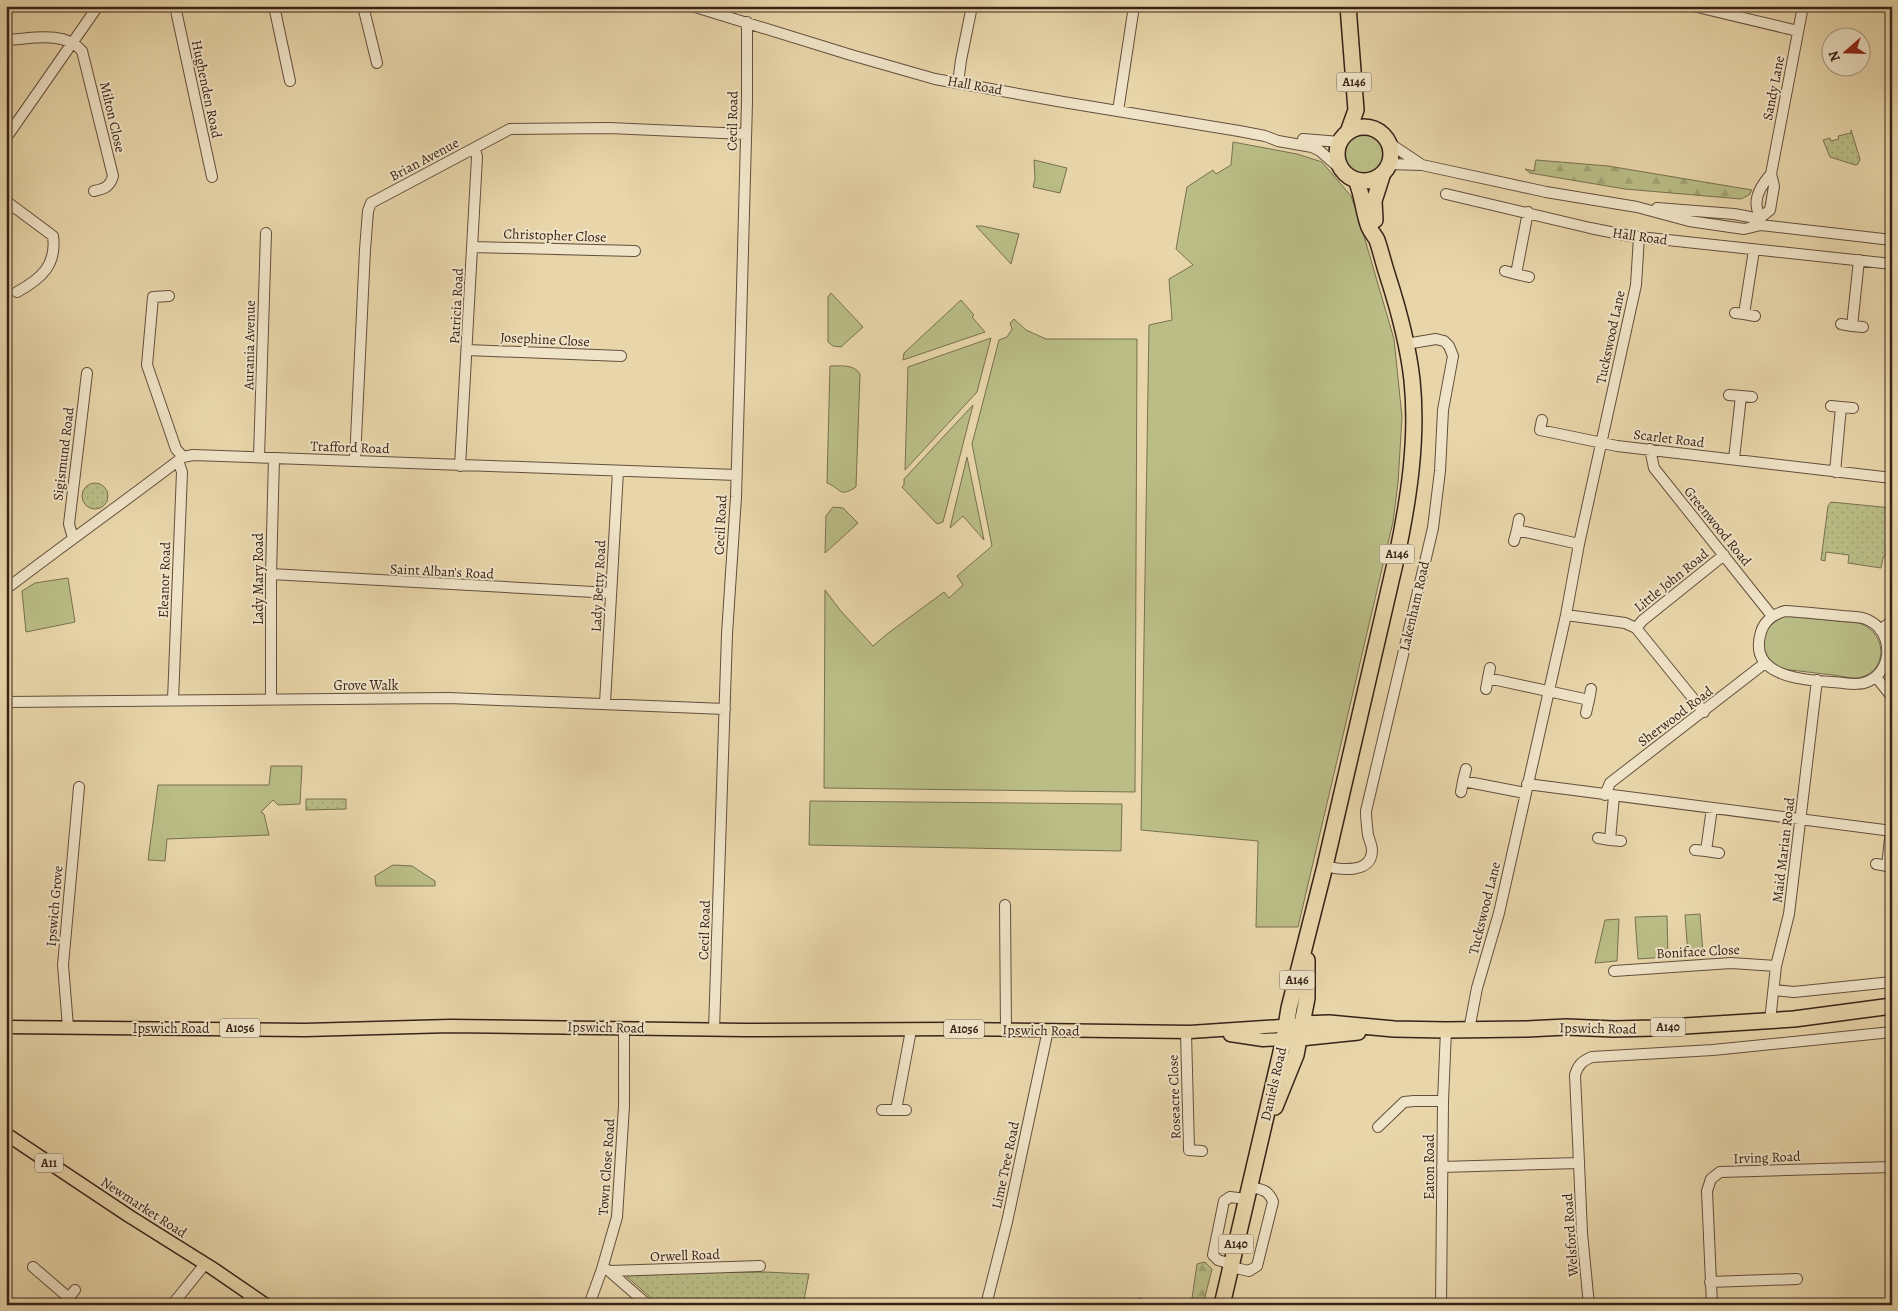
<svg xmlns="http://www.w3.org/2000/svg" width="1898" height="1311" font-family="Alegreya,serif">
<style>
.grass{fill:#babd86;stroke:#79704f}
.forest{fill:url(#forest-firs);stroke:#79704f}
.park{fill:url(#park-dots);stroke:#79704f}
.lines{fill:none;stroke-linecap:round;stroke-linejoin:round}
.minor-casing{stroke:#644f3c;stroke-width:12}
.major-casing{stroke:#382218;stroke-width:15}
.highway-casing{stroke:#382218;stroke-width:18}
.minor{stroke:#f0e4c8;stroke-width:10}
.major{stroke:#e8d6aa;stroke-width:12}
.highway{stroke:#e8d6aa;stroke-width:15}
.labels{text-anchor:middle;stroke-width:4;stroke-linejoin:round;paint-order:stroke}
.shield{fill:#f0e4c8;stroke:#6f5c4d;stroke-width:1}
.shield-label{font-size:12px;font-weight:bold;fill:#382218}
.street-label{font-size:14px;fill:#382218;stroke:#f0e4c8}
</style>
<defs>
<pattern id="forest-firs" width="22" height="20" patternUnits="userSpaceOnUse" patternTransform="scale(1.25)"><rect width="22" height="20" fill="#babd86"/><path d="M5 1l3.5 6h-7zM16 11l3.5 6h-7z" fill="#a1a273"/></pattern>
<pattern id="park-dots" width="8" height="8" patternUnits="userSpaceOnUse" patternTransform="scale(1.25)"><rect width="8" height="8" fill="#babd86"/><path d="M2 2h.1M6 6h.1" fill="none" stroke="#a1a273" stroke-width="1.8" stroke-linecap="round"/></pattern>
</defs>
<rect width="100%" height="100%" fill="#e8d6aa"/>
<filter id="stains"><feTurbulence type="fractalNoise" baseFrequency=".004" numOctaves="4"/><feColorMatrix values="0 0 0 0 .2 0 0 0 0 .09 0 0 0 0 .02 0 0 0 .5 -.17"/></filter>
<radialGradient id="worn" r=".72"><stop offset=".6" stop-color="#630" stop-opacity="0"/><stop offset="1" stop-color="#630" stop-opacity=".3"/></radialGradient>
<!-- grass -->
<path class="grass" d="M1345 154a20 20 0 1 1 40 0a20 20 0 1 1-40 0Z
M1233,142L1297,154L1322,162L1351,196L1359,219L1394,339L1402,417L1398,483L1393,522L1298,927H1256L1258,841L1141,830L1149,325L1172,320L1169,279L1193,265L1176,249L1187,187L1213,170L1216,174L1231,165Z
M1034,160L1067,168L1060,193L1033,187L1035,179Z
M976,226H982L1019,234L1011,264Z
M831,293L863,327L841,347L833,346L828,342V297Z
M961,300L974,315L972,317L985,332L903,360L904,353Z
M1014,319L1026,330L1046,339H1137L1135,792L824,788L825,590L840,610L873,646L887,634L944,592L949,598L963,585L957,576L992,546L972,444L999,340L1007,337L1012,329L1010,323Z
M991,338L977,392L905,470L908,367Z
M830,366C841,366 854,364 860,374L856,487C839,498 842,489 827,483Z
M973,405L943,522L937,524L902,487L904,485V479Z
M967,457L984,540L963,516L950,528Z
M833,507L843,508L858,523L825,553L826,516Z
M68,578L75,622L26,632L22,591L35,583Z
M1786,616L1859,623C1890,634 1887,675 1856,678C1849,678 1840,676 1833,675C1816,673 1799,671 1782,669C1755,655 1758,626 1786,616Z
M271,766H302L300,804L278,805L273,800L261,812L264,814L269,835L167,839L165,861L148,860L158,785H269Z
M810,801L1122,804L1121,851L809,845Z
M393,865L412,866L435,881V886H376L375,876Z
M1700,914L1703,954L1688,955L1685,915Z
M1667,916L1668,957L1638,959L1635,917Z
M1619,919L1617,961L1595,963L1605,920Z"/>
<!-- forest -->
<path class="forest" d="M1536,160L1608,166L1752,190L1749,195L1741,199L1625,189L1530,173L1525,169L1534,171Z
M1205,1262L1212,1269L1203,1305H1191L1197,1264Z"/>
<!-- park -->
<path class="park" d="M1851,130L1860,159L1858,164L1855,165L1830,157L1823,140L1830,138L1831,141L1839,139L1838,136L1851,133Z
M82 496a13 13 0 1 1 26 0a13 13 0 1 1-26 0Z
M1831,502L1892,508V546L1883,558L1881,568L1848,563L1849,555L1826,552L1825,561L1821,560L1828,506Z
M306,799H346V809L306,810Z
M765,1272L809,1274L803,1305H659L625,1275L628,1273Z"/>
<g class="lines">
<defs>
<path id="minor" d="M175,6L212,177
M274,6L290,81
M363,6L377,63
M692,6L851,55L935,79L1063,102L1239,131L1265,136L1278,141L1312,147L1320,151L1343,171
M1693,6L1798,31
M6,40C31,39 64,30 82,51L113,176C110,187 104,189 94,191
M958,83L961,60L972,6
M1118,111L1134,6
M6,138L98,6
M1303,139L1340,142
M1389,143L1419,163
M1389,164L1422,165L1546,192L1637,207L1689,221L1744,229L1761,225L1892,240
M1446,194L1590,228L1630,236L1892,264
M6,201L53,236C57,265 41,279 17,292
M1657,208L1734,214L1750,217L1761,225
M1761,217L1770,210L1774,186L1771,174L1803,6
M1761,224C1761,217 1758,214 1757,208C1754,195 1763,183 1771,174
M473,247L635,251
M1505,271L1516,274L1528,212
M1516,274L1529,277
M169,296L153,297L147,365L176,449L183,457
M1735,313L1744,314L1754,250
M1744,314L1755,316
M1841,324L1852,326L1859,260
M1852,326L1863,327
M467,350L621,356
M1729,395L1741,396L1734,459
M1741,396L1752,397
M1831,406L1841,407L1835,472
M1841,407L1853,408
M1542,420L1540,430L1617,446L1892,478
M1650,449L1654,468L1772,616
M259,457L266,233
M355,460L365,250L368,211L371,203L510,129L609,128L745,134
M460,466L477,157L475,148
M1519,519L1517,530L1579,544
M73,538L69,524L87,373
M1514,541L1517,530
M271,574L611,593
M6,589C65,544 124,502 183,457L193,455L736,475
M1785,611C1804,612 1823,614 1842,616C1850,617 1860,616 1868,620C1893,631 1894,669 1869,681C1861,685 1852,684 1843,683C1813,680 1746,681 1761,632C1764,621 1774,614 1785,611Z
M1566,615L1625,623L1636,628L1704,712
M1636,628L1643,620L1724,555
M1880,630L1892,621
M1490,668L1488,678L1589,700L1591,689
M1876,677L1892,697
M1486,689L1488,678
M271,699V574L274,458
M173,700L182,472L178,461
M6,702L449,698L725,709
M605,703L618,471
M1586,713L1589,700
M1466,769L1463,781L1525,793
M1527,784L1892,831
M1461,792L1463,781
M1605,795L1610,783L1765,663
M1598,838L1610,840L1614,796
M1610,840L1621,841
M1695,850L1706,851L1712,808
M1706,851L1719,853
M1876,864L1887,866L1891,830
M1325,866C1341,870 1372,874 1372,850C1372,844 1369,840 1368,835C1367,827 1366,819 1366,811L1433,528L1440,471L1443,410L1453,356L1449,346L1444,341L1436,339L1406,344
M1005,905L1006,1030
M1614,971L1731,963L1776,966
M1774,990L1794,992L1892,982
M1770,1021L1776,966L1789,914L1817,680
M68,1027L63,965L79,787
M714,1030L727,634L736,497L740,361L747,102V22
M1469,1030L1477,988L1499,913L1566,615L1579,544L1636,285L1639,237
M1186,1032L1189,1150L1202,1151
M882,1110H896
M906,1110H896L911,1030
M1378,1127L1404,1102L1414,1101H1443
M1579,1163L1575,1075C1578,1065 1582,1061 1592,1057L1713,1050L1892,1032
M1442,1167L1579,1163L1582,1233L1589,1305
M1231,1264L1218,1260L1213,1255L1224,1201L1230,1197L1246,1199
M33,1267L69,1298
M1231,1267L1249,1271L1257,1266L1273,1202C1269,1190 1261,1189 1249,1187
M608,1270L648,1305
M610,1271L760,1266
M1710,1282L1797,1279
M63,1305L75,1290
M172,1305L205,1264
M244,1305L252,1295
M589,1305L602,1269L617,1217L624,1106V1028
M986,1305L1007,1222L1048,1030
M1140,1305V1304
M1441,1305L1443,1101L1446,1030
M1712,1305L1707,1191L1711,1179L1720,1172L1892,1167"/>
<path id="major" d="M6,1027L305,1030L450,1026L744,1030L953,1029L1190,1032L1296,1025
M1230,1035L1263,1040L1284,1039
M6,1134L129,1216L212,1268L266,1305"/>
<path id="highway" d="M1348,6L1356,110L1348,132
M1337 154a27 27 0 1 1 54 0a27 27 0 1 1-54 0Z
M1375,220L1374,201L1383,173
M1302,1024L1329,1023L1394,1029L1446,1030L1527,1029L1566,1027L1614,1029L1653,1028L1794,1019L1892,1006
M1291,1039L1358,1032
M1275,1107L1296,1055L1307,998V960
M1222,1305L1284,1039L1289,1008L1325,866L1397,555C1409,498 1418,438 1412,380C1408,345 1399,311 1388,277C1384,265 1381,252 1377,240C1375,236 1371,232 1369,227C1363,212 1363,195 1356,180"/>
</defs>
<!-- minor casing -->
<use href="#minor" class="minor-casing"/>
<!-- major casing -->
<use href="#major" class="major-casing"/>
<!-- highway casing -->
<use href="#highway" class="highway-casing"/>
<!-- minor -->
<use href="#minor" class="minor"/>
<!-- major -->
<use href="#major" class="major"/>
<!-- highway -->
<use href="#highway" class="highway"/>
</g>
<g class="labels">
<!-- shield labels -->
<g class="shield">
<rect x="1336.5" y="72.5" width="35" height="19" rx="4"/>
<rect x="1379.5" y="544.5" width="35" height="19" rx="4"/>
<rect x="1279.5" y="970.5" width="35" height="19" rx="4"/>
<rect x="1650.5" y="1017.5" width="35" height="19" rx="4"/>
<rect x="220" y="1018.5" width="40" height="19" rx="4"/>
<rect x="944" y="1019.5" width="40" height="19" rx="4"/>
<rect x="35" y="1153.5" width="28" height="19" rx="4"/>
<rect x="1218.5" y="1234.5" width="35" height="19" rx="4"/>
</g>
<g class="shield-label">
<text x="1354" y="86">A146</text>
<text x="1397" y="558">A146</text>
<text x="1297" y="984">A146</text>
<text x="1668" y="1031">A140</text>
<text x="240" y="1032">A1056</text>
<text x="964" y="1033">A1056</text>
<text x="49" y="1167">A11</text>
<text x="1236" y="1248">A140</text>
</g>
<!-- street labels -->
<g class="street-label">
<text transform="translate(975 85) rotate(10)" y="5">Hall Road</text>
<text transform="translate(1773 88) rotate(-79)" y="5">Sandy Lane</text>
<text transform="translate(207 89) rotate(78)" y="5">Hughenden Road</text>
<text transform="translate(113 117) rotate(77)" y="5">Milton Close</text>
<text transform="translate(732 121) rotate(-89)" y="5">Cecil Road</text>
<text transform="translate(424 159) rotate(-28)" y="5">Brian Avenue</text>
<text transform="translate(555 235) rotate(2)" y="5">Christopher Close</text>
<text transform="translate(1640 236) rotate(8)" y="5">Hall Road</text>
<text transform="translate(456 306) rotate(-87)" y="5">Patricia Road</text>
<text transform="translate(1610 337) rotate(-78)" y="5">Tuckswood Lane</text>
<text transform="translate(545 339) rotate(3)" y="5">Josephine Close</text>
<text transform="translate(249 345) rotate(-89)" y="5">Aurania Avenue</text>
<text transform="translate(1669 438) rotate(7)" y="5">Scarlet Road</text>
<text transform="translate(350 447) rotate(2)" y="5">Trafford Road</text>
<text transform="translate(63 454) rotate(-83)" y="5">Sigismund Road</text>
<text transform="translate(720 525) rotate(-87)" y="5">Cecil Road</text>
<text transform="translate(1718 526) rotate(51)" y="5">Greenwood Road</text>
<text transform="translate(442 571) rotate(3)" y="5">Saint Alban's Road</text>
<text transform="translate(258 579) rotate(-90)" y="5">Lady Mary Road</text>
<text transform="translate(164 580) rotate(-88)" y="5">Eleanor Road</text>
<text transform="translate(1671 580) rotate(-39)" y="5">Little John Road</text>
<text transform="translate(598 586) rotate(-87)" y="5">Lady Betty Road</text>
<text transform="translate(1414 606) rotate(-77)" y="5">Lakenham Road</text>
<text x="366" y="690">Grove Walk</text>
<text transform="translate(1675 716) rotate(-37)" y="5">Sherwood Road</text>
<text transform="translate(1783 850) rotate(-83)" y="5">Maid Marian Road</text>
<text transform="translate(54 906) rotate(-85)" y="5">Ipswich Grove</text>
<text transform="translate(1484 908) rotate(-76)" y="5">Tuckswood Lane</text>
<text transform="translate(704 930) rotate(-88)" y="5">Cecil Road</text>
<text transform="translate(1698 951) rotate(-3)" y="5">Boniface Close</text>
<text transform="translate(606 1027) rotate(1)" y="5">Ipswich Road</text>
<text x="171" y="1033">Ipswich Road</text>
<text transform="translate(1598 1028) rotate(1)" y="5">Ipswich Road</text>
<text transform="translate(1041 1030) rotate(1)" y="5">Ipswich Road</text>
<text transform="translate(1273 1084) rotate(-77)" y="5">Daniels Road</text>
<text transform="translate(1174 1097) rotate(-92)" y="5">Roseacre Close</text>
<text transform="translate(1767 1157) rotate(-2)" y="5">Irving Road</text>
<text transform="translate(1005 1165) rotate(-78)" y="5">Lime Tree Road</text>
<text transform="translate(606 1167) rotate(-86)" y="5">Town Close Road</text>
<text transform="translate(1429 1167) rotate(-90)" y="5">Eaton Road</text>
<text transform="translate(144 1207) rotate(33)" y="5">Newmarket Road</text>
<text transform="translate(1570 1235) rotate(-94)" y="5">Welsford Road</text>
<text transform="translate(685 1255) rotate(-2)" y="5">Orwell Road</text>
</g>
</g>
<!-- margin -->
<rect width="1898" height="1311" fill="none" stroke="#e8d6aa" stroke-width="25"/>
<rect x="8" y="8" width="1883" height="1296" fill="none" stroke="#382218" stroke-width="2.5"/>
<rect x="12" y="12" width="1873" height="1286" fill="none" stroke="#382218"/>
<!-- north arrow -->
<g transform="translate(1846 52) rotate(250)"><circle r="24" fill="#f0e4c8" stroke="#a69682"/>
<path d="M0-4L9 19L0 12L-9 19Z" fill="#8f2418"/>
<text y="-8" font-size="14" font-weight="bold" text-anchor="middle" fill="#382218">N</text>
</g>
<rect width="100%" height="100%" filter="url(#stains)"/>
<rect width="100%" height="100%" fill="url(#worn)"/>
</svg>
